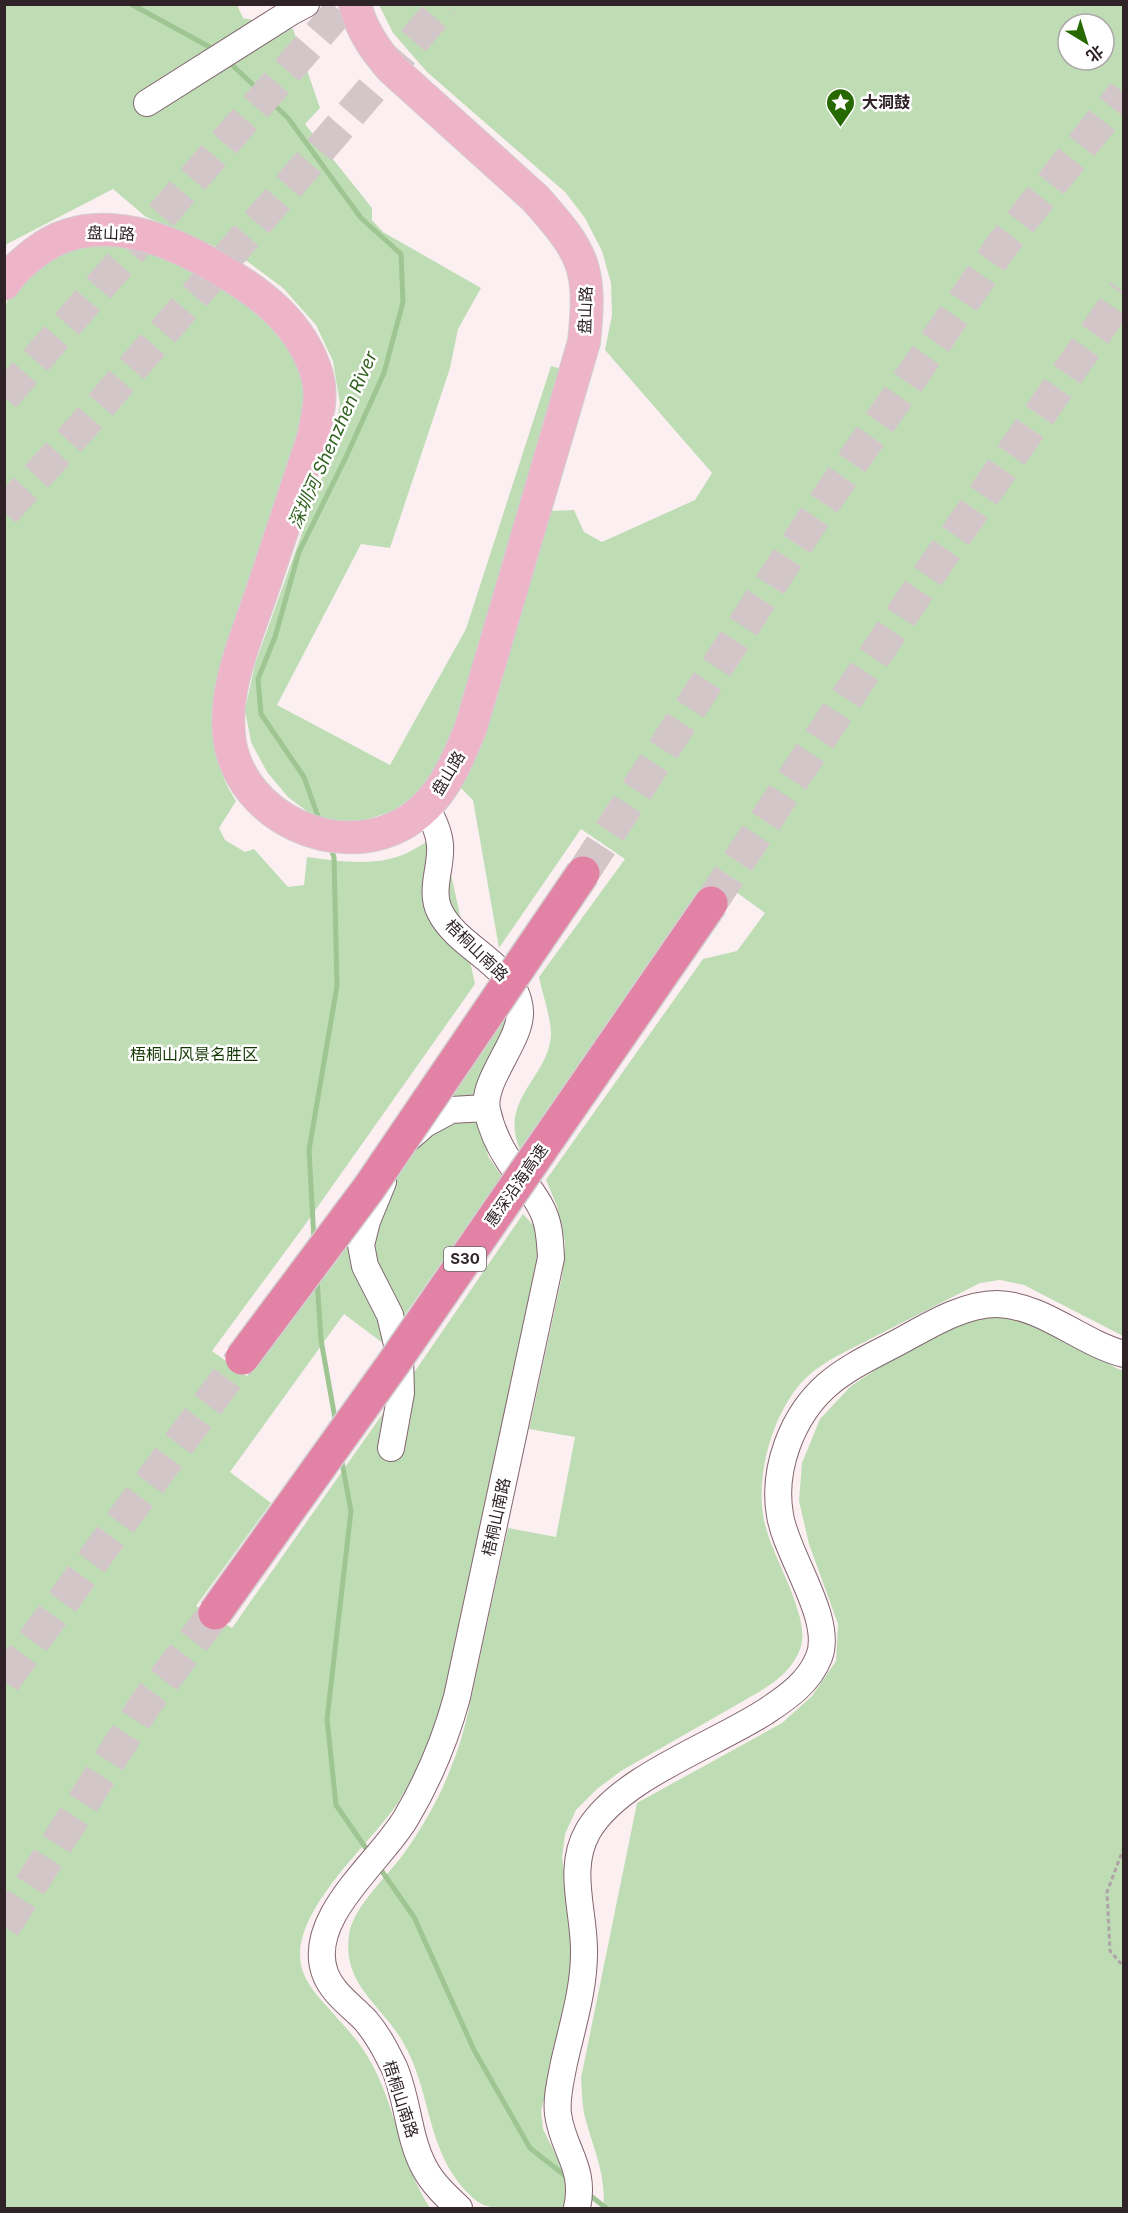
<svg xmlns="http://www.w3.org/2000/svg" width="1128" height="2213" font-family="Inter,'Noto Sans SC',sans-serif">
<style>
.green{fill:#bfddb5;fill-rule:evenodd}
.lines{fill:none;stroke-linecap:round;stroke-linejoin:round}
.stream{stroke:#9fc593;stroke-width:5}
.major-tunnel{stroke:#d3c6c9;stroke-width:32;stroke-dasharray:32 16;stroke-linecap:butt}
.highway-tunnel{stroke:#d3c6c9;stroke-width:33;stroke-dasharray:33 16;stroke-linecap:butt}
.minor-casing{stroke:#82656f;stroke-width:28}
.major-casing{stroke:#d1cfcf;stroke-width:34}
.path{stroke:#b0a3a6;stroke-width:3;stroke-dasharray:4.5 3;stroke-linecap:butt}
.minor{stroke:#fff;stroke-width:26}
.major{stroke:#eeb4c8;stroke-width:32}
.highway-bridge-casing{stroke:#d1cfcf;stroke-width:36;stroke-linecap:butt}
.highway-bridge{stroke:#e282a4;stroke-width:33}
.labels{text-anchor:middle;stroke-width:5;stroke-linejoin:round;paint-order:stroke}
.shield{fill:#fff;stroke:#6e6568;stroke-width:1.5}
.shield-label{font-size:15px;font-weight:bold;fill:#302327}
.poi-label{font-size:16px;font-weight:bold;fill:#302327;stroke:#fff;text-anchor:start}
.street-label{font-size:16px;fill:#302327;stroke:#fff}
.park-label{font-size:16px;fill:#143804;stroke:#fff}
.water-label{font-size:18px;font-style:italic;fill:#31611f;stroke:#fff}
</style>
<rect width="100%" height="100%" fill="#fceff2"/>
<!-- green -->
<path class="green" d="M5,5H237L243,18L293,29L320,108L305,124L372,208V220L383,232L481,288L458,329L450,368L390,548L361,544L277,705L390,765L466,629L551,366L566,370L450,742L436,771L418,793L393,811L365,820L334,821L312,815L288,797L267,772L251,742L245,710L255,664L330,455L340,404L333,361L316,325L283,288L244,259L146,217L113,189L7,244L5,248Z
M379,5H1123V1336L1024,1285L1000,1280L980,1283C946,1300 912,1318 878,1335C852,1349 821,1361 801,1383C772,1416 755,1477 764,1520C769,1543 781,1566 790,1588C796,1605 806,1628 801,1646C795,1667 777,1681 759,1692L621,1771L597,1789L576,1810L565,1834L562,1858L573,1929L569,2002L541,2111L543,2129L570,2183L568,2203L562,2208C541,2208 494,2213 478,2202C425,2159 434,2097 404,2044C382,2004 342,1986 349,1935C352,1907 391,1873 407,1849C424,1825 439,1798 450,1770C465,1735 471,1698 479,1661C489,1616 498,1572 508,1528L556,1537L575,1437L529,1429L562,1276L565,1243L557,1206L546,1180L703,959L737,951L765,913L714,876L521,1151C496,1100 551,1076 551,1033C551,1019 542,992 539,977L625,859L581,829L499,948L473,800L461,788L476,758L549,511L574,510L584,532L602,542L695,500L712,473L605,350L612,315L611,283L602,251L585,218L565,192L427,72L393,33ZM1068,24H1104V60H1068Z
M112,241L149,250L189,269L234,295L268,324L292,354L302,382L304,407L298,440L216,691C210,734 212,763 236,801L219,828L225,840L245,852L254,849L288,887L304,885L307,857C338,861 374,867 405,854C417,848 429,840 442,833L475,984L302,1229L212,1351L247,1376L339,1258L519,997L484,1134L488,1156L502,1177L384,1344L344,1314L230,1472L271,1503L196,1606L232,1628L386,1409L381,1442L405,1445L412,1410L413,1374L523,1214L535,1227L541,1244L454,1676C438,1719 424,1762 399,1801C372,1844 283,1916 303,1972C310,1991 326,2004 338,2019C352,2034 364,2048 373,2066C397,2112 402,2165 430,2208H5L4,308L15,287L43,262L76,245Z
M1002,1314L1032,1321L1118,1369L1123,1370V2208H603C607,2178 594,2150 586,2121C582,2108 582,2092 581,2078L637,1803L782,1723L812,1696L836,1661L838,1624L809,1544L799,1501L802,1463L820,1419L851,1386L932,1333L971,1318Z"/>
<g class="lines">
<!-- stream -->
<path class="stream" d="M131,4L217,51
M228,61L288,118L361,218L401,254L403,302L384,373L346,457L299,552L275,637L258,679L261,714L304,777L320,822
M314,1240L309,1150L337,986L334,857L329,844
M317,1279L321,1340L336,1424
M341,1457L351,1511L327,1719L336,1805L370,1854
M379,1867L414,1917L474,2050L530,2148L568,2178
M587,2193L606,2208"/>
<!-- major-tunnel -->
<path class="major-tunnel" d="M4,397L345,4
M4,512L81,428L445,4"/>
<!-- highway-tunnel -->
<path class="highway-tunnel" d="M583,873L811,522L1003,244L1124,93
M711,903L923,583L1124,292
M4,1681L242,1358
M4,1927L146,1703L215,1613"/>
<defs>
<path id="minor" d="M147,103L291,12L306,4
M426,807C433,819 439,831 440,845C442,867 429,890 440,912C459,950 518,965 520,1012C521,1041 481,1081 487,1110C491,1128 499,1146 509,1161C520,1178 536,1194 544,1214C550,1228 550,1243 551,1258L457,1697C445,1741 429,1779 406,1818C381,1861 305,1918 325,1973C332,1993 352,2006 366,2021C378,2035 386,2051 394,2067C408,2099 408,2137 424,2167C432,2183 446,2196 459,2208
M409,1138L425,1124L451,1110L486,1108
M383,1182L367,1221L361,1245L365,1266L390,1315L400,1357L401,1393L391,1448
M577,2208C586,2167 563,2151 558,2114C556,2097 561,2079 564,2063C572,2027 584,1990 584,1953C585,1913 566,1869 588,1831C619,1778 712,1746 765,1712C786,1698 809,1683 819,1657C834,1619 786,1555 780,1515C772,1469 792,1416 827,1385C850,1365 879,1353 906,1338C933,1323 965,1304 997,1304C1043,1305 1081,1343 1124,1354"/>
<path id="major" d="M4,284C12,271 24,261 36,252C91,210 161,235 214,266C259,291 302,323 317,375C323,396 317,418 313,438C297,487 280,536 264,585C248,634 221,690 230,743C243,817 335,860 401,825C439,805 456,765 471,727L584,342C592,267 584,253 535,198L392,69C375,50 361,30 355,4"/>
</defs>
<!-- minor casing -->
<use href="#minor" class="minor-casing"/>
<!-- major casing -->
<use href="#major" class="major-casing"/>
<!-- path -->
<path class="path" d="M1124,1847L1107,1892L1110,1951L1124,1967"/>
<!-- minor -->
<use href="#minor" class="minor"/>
<!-- major -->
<use href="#major" class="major"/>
<defs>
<path id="highway-bridge" d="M242,1358L369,1188L583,873
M215,1613L393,1364L711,903"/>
</defs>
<!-- highway-bridge casing -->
<use href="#highway-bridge" class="highway-bridge-casing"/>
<!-- highway-bridge -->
<use href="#highway-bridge" class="highway-bridge"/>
</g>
<!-- icons -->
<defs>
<symbol id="sight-pin" viewBox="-11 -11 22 30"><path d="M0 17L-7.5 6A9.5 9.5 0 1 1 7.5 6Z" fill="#266900" stroke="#fff"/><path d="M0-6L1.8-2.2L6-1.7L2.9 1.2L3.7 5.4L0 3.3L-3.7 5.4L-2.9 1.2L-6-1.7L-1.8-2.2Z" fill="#fff"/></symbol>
</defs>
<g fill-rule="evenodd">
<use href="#sight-pin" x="824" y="86" width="33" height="45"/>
</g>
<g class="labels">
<!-- shield labels -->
<rect class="shield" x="444" y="1247" width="42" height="24" rx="4.5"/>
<g class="shield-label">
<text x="465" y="1264">S30</text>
</g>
<!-- poi labels -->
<g class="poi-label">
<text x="862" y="108">大洞鼓</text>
</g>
<!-- street labels -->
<g class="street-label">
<text transform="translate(111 233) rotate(2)" y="6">盘山路</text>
<text transform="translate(585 310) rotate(-88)" y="6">盘山路</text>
<text transform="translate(448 773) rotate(-59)" y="6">盘山路</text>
<text transform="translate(477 950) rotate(44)" y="6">梧桐山南路</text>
<text transform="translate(516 1185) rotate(-55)" y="6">惠深沿海高速</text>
<text transform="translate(496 1517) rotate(-78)" y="6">梧桐山南路</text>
<text transform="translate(401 2099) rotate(72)" y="6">梧桐山南路</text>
</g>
<!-- park labels -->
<g class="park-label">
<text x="194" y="1060">梧桐山风景名胜区</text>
</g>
<!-- water labels -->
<g class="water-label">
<text transform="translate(333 440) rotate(-66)" y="6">深圳河 Shenzhen River</text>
</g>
</g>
<!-- border -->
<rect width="1128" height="2213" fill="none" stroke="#302327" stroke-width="12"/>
<!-- north arrow -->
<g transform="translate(1086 42) rotate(142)"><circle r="28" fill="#ffffff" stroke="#aca7a9" stroke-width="1.5"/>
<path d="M0-4.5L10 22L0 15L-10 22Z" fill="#266900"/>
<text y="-9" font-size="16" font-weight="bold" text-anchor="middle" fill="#302327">北</text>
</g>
</svg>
